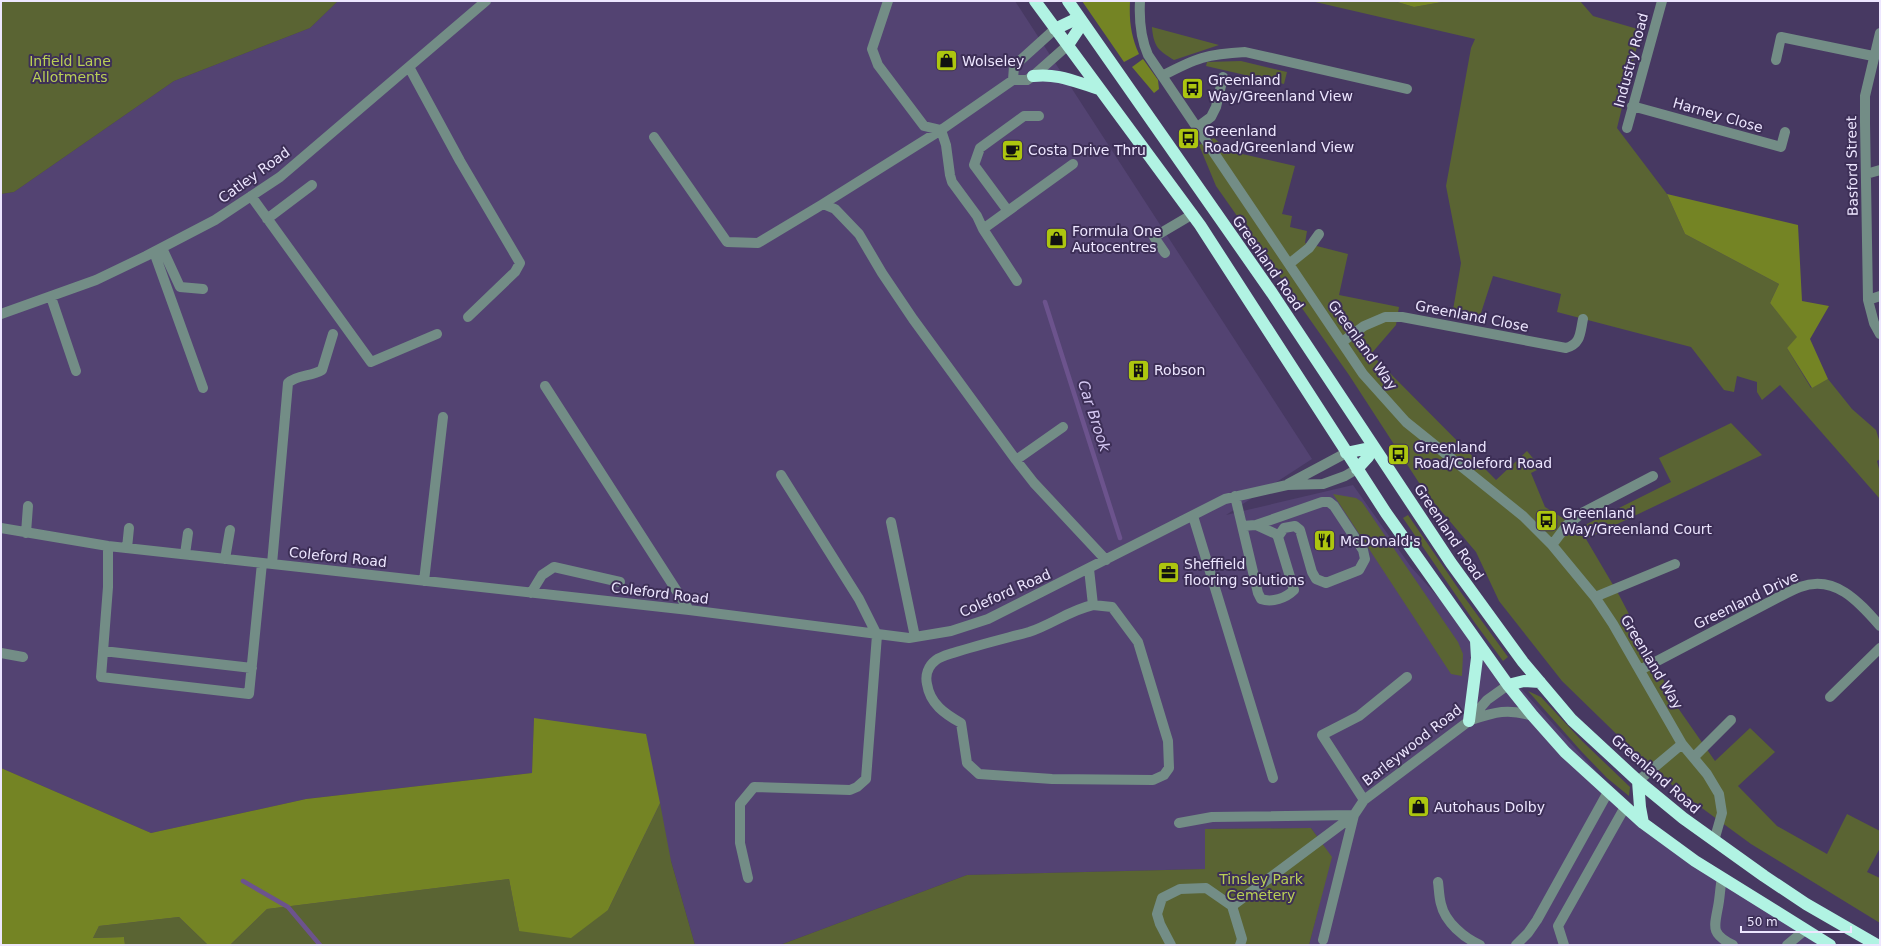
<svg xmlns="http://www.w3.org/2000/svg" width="1881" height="946" font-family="'DejaVu Sans',sans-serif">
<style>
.built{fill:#534372}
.green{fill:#5a6433}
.forest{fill:#748424}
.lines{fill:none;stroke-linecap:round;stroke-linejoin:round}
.stream{stroke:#6c538d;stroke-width:4.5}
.minor{stroke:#738d86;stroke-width:10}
.highway{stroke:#b1f3e3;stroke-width:12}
.labels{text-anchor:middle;stroke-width:4;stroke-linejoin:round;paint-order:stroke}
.street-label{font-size:14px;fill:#ede6ff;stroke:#3d2f57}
.park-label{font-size:14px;fill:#b9cf55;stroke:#3d2f57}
.poi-label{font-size:14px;fill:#ede6ff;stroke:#3d2f57;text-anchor:start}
.water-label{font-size:15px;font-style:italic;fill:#d5c8f3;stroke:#3d2f57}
</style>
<rect width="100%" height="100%" fill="#473962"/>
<!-- built -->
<path class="built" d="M338,1H1015L1312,459L1226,515L1353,485L1411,567L1652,833L1828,945H1309L1331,857L1311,828L1205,829V869L967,875L780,945H695L671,861L534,718L532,773L306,799L151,833L1,768V194L14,192L174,81L310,28Z"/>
<!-- green -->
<path class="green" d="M1,1H338L310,28L174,81L14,192L1,194Z
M1311,1H1394L1414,7L1448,1H1580L1593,16L1641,30L1617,128L1667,194L1685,234L1779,284L1770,303L1798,337L1787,348L1811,388L1828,379L1852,409L1876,430L1880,443V459L1877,461L1880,473V499L1780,385L1762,400L1757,392V382L1737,376L1734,392L1724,390L1691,347L1557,312L1561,294L1493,276L1480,316L1453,310L1461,263L1446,186L1471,48L1475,39Z
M1152,28V27L1219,45L1174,60C1158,50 1154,47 1152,28Z
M1241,61L1287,72L1284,84L1206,66L1207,62Z
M1214,138L1229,151L1295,166L1282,214L1292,216L1290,227L1307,231L1305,243L1348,254L1339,295L1399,307L1396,325L1371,354L1496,480L1527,451L1541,468L1531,473L1545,507L1579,528L1671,482L1659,458L1731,423L1762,455L1586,539L1619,595L1678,708L1715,761L1750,728L1775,752L1738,786L1777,826L1827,854L1847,814L1880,831V848L1867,872L1880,878V923L1751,844L1680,792L1637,754L1562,681L1499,601L1476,552L1425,492L1349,375L1216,186L1199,145Z
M1333,494L1356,498L1362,502L1458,642L1463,654L1462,676L1451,674Z
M1408,515L1462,594L1508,657L1503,661L1475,623L1403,518Z
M1528,691L1541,697L1582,741L1630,787L1629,796L1607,778L1581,751Z
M660,803L671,861L695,945H230L267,909L509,879L519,931L608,910Z
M1311,828L1332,857L1309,945H780L967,875L1205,869V829Z
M179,917L208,945H125L124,937L93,938L99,926Z"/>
<!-- forest -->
<path class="forest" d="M1082,1H1130C1129,21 1131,36 1139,54L1124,62Z
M1394,1H1448L1414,7Z
M1143,59L1158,80L1159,89L1154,93L1132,67Z
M1667,194L1798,225L1802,301L1829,306L1810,339L1828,379L1812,388L1787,348L1797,337L1770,303L1779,284L1685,234Z
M534,718L646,734L660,803L608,910L571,938L519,931L509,879L267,909L230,945H208L179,917L99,926L93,938L124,937L125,945H1V768L151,833L306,799L532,773Z"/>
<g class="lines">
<!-- stream -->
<path class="stream" d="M1045,302L1120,538
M243,881L288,907L320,945"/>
<!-- minor -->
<path class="minor" d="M888,1L872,49L878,65L924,126L941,130L1013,80H1027L1033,76L1068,45
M1140,1C1139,20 1140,37 1148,55L1363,374L1406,422L1523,516L1552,545L1595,597L1613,624L1682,744L1707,774L1719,794L1722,813L1714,841
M1880,33L1865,96V123L1868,300L1874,323L1880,334
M1776,60L1781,37L1873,56
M409,67L460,161L520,263L515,272L468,317
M1162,76C1196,58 1207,54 1245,52L1407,89
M1013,80L1014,66L1055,29
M1632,106L1781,147L1785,132
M1196,128L1211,117L1216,107L1223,77
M1627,128L1662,1
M654,137L727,242L758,243L823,204L835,209L859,234L882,273L913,319L1016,460L1034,483L1106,560
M1866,174L1880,170
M251,196L371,362L437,334
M823,204L941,130L946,145L950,175L952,182L977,216L983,229L1017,281
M1008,211L974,165L980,148L1024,116H1039
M267,219L312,185
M983,229L1073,164
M162,248L180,287L203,289
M154,252L203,388
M1165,253L1154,237L1193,214
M1289,264L1309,248L1319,234
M51,297L76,371
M1868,300L1880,296
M1,314L96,280L146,256L215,220L280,177L486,1
M1342,342L1364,326L1385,317H1402L1566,348C1581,344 1580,333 1583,319
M545,386L689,610
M1016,460L1063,427
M1288,484L1346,453
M1235,496L1258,593L1261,599C1272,603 1286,598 1294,590L1278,537L1284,528L1295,526L1300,530L1312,572L1316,579L1326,583L1359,570L1365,559L1363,550L1334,506L1329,502H1322L1256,525L1242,526
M1193,516L1273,778
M891,522L915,637
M1256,525L1276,534L1278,537
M1,528L108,546L689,610L909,638L951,631L988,619L1225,499L1287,485L1323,484L1345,476L1357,469
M26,533L28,506
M1552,545L1567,525L1582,513L1653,476
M108,546V587L101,677L249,694L262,563
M127,548L129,528
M185,554L188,533
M225,559L230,530
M272,564L288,383C298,374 311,377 322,370L333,334
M1089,569L1093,605L1112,607L1138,642L1168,741L1169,768L1164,775L1153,780L1052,779L979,774L967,763L961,723C945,714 930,704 927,684C925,675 928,666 936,660C940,657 947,655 953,653C978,645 1003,639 1029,632C1051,625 1070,610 1093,605
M424,581L443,417
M531,593L542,575L554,567L620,582
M1595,597L1675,564
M103,651L252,668
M1,653L23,657
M1640,670L1777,598C1785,594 1792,590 1800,587C1835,574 1859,602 1880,626
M1830,697L1880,648
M1471,720C1495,712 1508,708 1533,716
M1694,757L1731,720
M1638,781L1682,744
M1364,800L1322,735L1359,716L1407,677
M1179,823L1212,817L1354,815
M748,878L740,843V804L754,787L850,790L857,787L866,779L877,635L859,599L781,475
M1722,878C1720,888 1720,897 1718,907C1714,928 1711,934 1733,945
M1438,882C1439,889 1439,897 1441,904C1445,922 1464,938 1480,945
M1232,906L1354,815
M1323,940L1354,815L1364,800L1469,721L1487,700L1508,685
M1171,945L1160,924L1157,914L1162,898L1180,889L1206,888L1232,906L1242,939L1240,945
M1516,945L1528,933L1537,920L1608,792
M1564,945L1558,926L1625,807
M1787,945L1805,930"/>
<!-- highway -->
<path class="highway" d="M1035,1L1200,225L1386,513L1508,685L1533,716L1565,752L1643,823L1695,861L1830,945
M1068,1L1272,293L1451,563L1523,662L1572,720L1638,781L1683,818L1764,876L1806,904L1877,945
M1055,29L1074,20L1081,21
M1068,45L1078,30L1081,21
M1033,76C1059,73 1075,82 1099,89
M1346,453L1374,447
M1357,469L1368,457L1374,447
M1508,685L1524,681L1540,682
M1469,721L1477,658L1476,641
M1638,781L1640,807L1643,823"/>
</g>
<!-- icons -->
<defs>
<symbol id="shop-square" viewBox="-11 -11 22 22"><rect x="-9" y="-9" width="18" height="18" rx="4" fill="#adc60f" stroke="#3d2f57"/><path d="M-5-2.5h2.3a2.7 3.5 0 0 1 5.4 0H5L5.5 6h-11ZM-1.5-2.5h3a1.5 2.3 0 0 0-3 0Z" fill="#111"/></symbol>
<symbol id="bus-square" viewBox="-11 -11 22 22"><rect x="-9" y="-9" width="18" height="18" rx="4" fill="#adc60f" stroke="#3d2f57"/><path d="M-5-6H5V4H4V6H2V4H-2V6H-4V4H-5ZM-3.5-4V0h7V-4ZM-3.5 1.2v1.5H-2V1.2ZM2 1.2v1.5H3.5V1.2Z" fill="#111"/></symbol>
<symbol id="cafe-square" viewBox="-11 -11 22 22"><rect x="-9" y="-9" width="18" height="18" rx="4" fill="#adc60f" stroke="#3d2f57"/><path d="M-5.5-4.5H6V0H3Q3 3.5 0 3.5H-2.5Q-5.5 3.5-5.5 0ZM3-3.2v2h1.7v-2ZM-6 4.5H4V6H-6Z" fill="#111"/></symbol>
<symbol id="building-square" viewBox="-11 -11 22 22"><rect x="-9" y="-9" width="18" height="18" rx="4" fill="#adc60f" stroke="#3d2f57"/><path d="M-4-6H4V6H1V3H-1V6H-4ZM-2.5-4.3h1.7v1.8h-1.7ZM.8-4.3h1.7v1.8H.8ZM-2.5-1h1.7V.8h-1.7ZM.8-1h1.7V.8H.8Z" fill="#111"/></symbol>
<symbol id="restaurant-square" viewBox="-11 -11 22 22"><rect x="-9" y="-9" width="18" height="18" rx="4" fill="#adc60f" stroke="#3d2f57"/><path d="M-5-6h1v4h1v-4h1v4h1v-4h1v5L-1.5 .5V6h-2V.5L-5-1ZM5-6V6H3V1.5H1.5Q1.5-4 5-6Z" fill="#111"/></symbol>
<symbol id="office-square" viewBox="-11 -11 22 22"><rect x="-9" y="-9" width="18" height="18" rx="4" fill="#adc60f" stroke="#3d2f57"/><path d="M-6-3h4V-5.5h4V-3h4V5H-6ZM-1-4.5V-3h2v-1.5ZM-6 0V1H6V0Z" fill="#111"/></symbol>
</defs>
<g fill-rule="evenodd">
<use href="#shop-square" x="934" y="48" width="25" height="25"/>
<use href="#bus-square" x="1180" y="76" width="25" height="25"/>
<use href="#bus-square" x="1176" y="126" width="25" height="25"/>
<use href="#cafe-square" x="1000" y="138" width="25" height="25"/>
<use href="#shop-square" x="1044" y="226" width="25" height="25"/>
<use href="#building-square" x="1126" y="358" width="25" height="25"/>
<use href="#bus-square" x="1386" y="442" width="25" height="25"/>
<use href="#bus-square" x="1534" y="508" width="25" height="25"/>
<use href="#restaurant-square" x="1312" y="528" width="25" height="25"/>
<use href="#office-square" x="1156" y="560" width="25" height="25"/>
<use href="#shop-square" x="1406" y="794" width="25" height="25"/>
</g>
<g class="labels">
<!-- street labels -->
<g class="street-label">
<text transform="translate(1631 60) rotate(-75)" y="5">Industry Road</text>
<text transform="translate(1718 115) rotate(16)" y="5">Harney Close</text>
<text transform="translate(1852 166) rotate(-91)" y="5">Basford Street</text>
<text transform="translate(254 175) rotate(-36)" y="5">Catley Road</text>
<text transform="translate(1268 263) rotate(55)" y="5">Greenland Road</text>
<text transform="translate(1472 316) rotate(11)" y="5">Greenland Close</text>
<text transform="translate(1363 345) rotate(54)" y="5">Greenland Way</text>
<text transform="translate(1449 532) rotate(56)" y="5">Greenland Road</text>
<text transform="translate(338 557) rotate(6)" y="5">Coleford Road</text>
<text transform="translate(660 593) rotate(7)" y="5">Coleford Road</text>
<text transform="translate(1005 593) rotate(-24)" y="5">Coleford Road</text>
<text transform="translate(1746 600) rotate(-26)" y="5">Greenland Drive</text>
<text transform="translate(1652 662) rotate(59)" y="5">Greenland Way</text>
<text transform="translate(1412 745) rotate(-38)" y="5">Barleywood Road</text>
<text transform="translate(1656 774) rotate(41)" y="5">Greenland Road</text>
</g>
<!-- park labels -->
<g class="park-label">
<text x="70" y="66">Infield Lane<tspan x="70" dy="16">Allotments</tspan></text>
<text x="1261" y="884">Tinsley Park<tspan x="1261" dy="16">Cemetery</tspan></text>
</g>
<!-- poi labels -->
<g class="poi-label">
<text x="962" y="66">Wolseley</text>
<text x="1208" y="85">Greenland<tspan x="1208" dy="16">Way/Greenland View</tspan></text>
<text x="1204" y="136">Greenland<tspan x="1204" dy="16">Road/Greenland View</tspan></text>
<text x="1028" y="155">Costa Drive Thru</text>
<text x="1072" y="236">Formula One<tspan x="1072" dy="16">Autocentres</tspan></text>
<text x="1154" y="375">Robson</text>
<text x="1414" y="452">Greenland<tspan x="1414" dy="16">Road/Coleford Road</tspan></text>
<text x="1562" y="518">Greenland<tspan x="1562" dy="16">Way/Greenland Court</tspan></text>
<text x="1340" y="546">McDonald's</text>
<text x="1184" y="569">Sheffield<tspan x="1184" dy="16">flooring solutions</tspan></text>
<text x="1434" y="812">Autohaus Dolby</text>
</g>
<!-- water labels -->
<g class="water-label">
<text transform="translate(1094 416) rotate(72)" y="5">Car Brook</text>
</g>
</g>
<!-- border -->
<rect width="1881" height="946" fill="none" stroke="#ede6ff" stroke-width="4"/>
<!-- scale -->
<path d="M1741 926v6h110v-6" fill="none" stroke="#ede6ff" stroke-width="2"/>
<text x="1747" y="926" font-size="12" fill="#ede6ff" stroke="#3d2f57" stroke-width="3" paint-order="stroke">50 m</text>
</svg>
